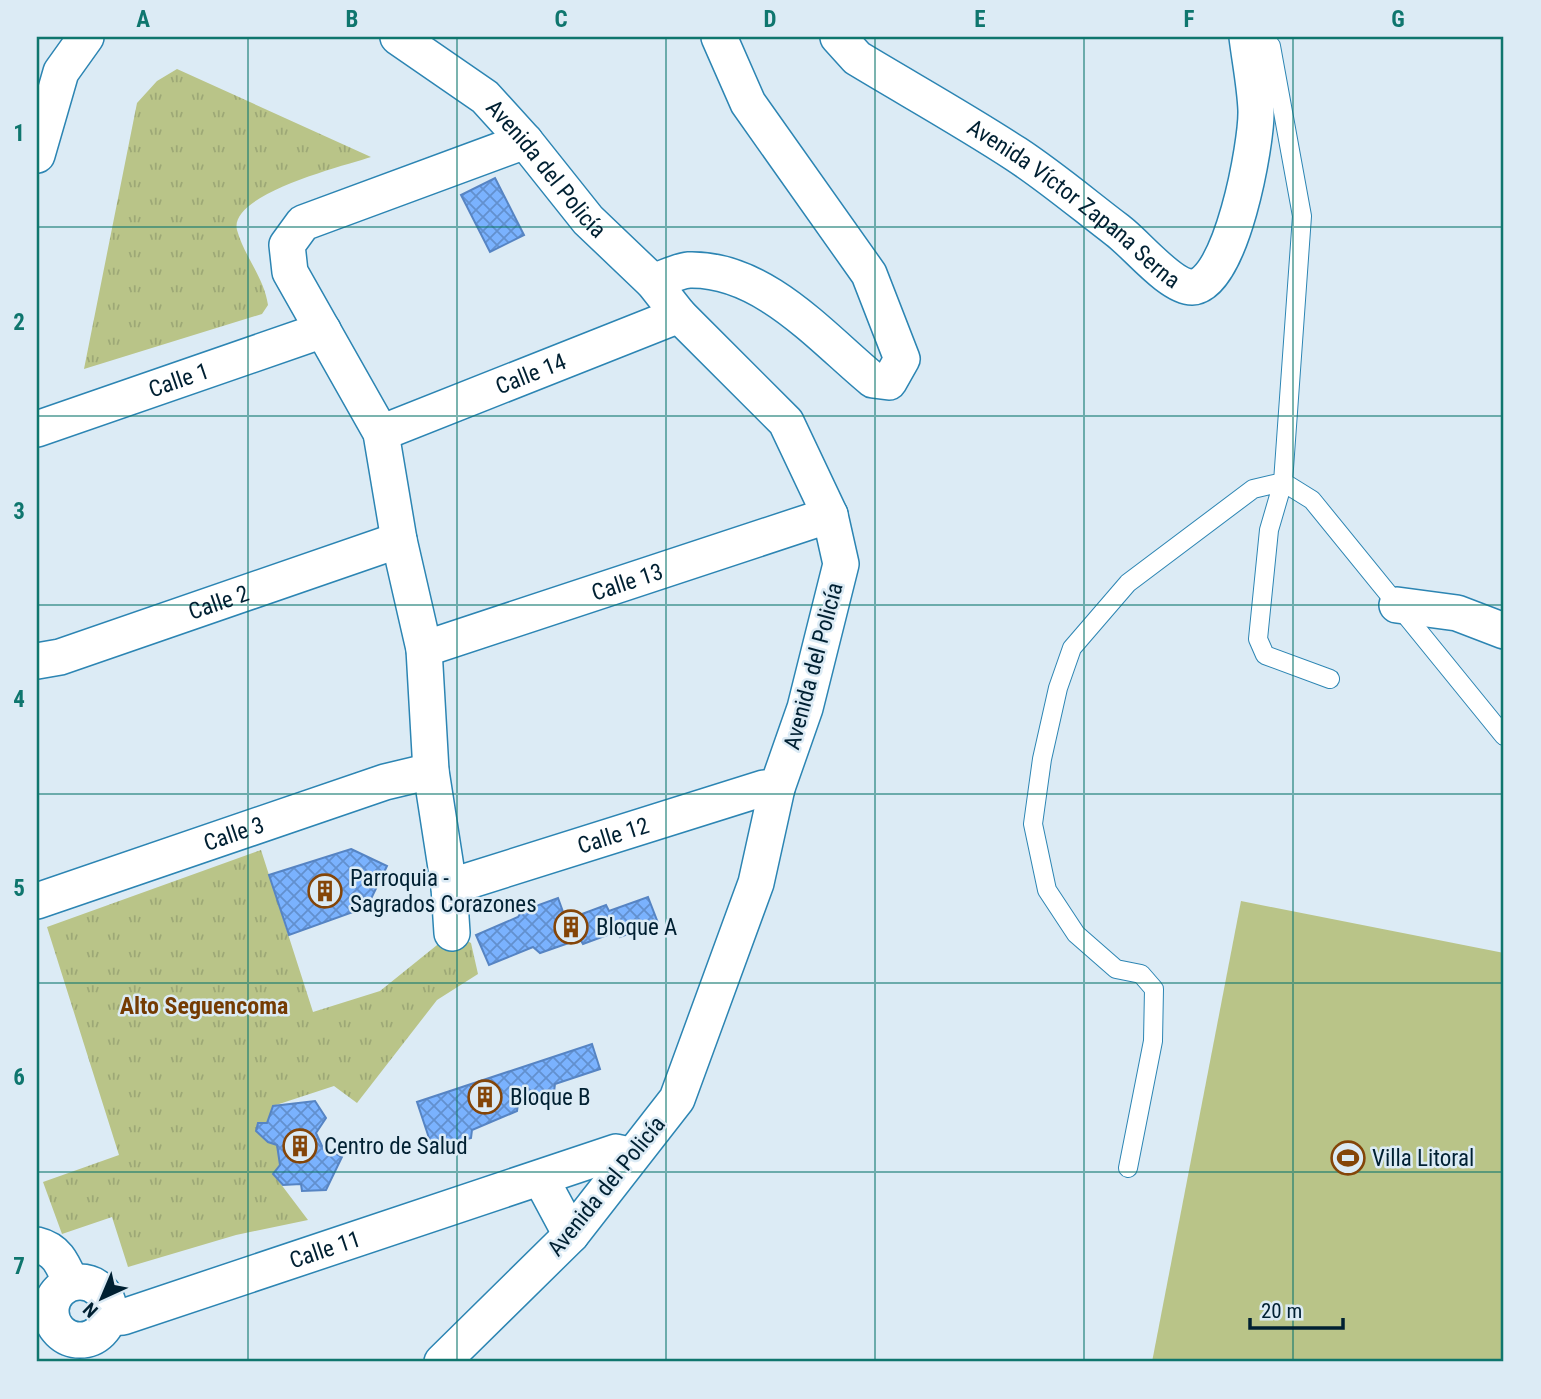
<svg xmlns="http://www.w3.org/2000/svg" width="1541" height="1399" font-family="'Roboto Condensed',sans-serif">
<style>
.grass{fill:#b9c488}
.park{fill:url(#park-tufts)}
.building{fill:url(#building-cross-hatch);stroke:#5684c3;stroke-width:2}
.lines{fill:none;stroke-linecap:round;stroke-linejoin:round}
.lane-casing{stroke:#2c85b3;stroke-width:20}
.street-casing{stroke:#2c85b3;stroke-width:38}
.lane{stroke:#fff;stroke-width:18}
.street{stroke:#fff;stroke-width:35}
.grid{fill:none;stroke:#0f766e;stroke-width:2;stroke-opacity:0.55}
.labels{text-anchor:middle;stroke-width:5;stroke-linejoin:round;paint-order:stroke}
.street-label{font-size:23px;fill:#002032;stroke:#dcebf5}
.poi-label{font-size:23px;fill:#002032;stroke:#dcebf5;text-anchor:start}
.neighbourhood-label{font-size:24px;font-weight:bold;fill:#743b03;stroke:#dcebf5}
.neatline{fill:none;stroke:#0f766e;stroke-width:2.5}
.grid-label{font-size:23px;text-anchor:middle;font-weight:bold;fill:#0f766e}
</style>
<defs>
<pattern id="park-tufts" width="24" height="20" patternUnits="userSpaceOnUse" patternTransform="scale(1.75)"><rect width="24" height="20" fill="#b9c488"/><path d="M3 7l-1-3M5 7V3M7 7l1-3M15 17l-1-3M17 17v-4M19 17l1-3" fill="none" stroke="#9da876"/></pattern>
<pattern id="building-cross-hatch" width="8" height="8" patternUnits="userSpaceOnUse" patternTransform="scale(1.75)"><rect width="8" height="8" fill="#7ab2fe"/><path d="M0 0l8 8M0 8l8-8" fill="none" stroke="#6290ce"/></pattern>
</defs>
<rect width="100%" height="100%" fill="#dcebf5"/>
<!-- grass -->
<path class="grass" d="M1241,901L1504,953V1362H1152Z"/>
<!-- park -->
<path class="park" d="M177,69L371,157C344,166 228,194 237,230C244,256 264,277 268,305L262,314L84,369L137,103L157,81Z
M261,850L313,1012L380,991L452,933L471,943L478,974L437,1000L357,1103L334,1086L273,1106L267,1123H258L256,1131L268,1142L277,1145L280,1165L274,1175L308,1220L236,1235L128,1267L112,1217L62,1234L43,1182L119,1155L47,927Z"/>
<!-- building -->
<path class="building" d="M495,178L524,235L490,252L461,195Z
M351,849L387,866L367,907L289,935L269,875Z
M648,897L658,923L620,937L618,931L583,944L580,939L540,953L533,947L489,965L476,935L518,917L522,911L558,898L566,920L606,905L609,911Z
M592,1044L600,1069L555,1084L554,1092L518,1104L517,1111L472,1130L471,1138L433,1150L417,1102Z
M315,1101L326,1118L316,1133L322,1146L342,1157L326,1190L302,1191L301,1184L283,1185L273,1174L280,1165L277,1145L268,1142L256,1131L258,1123H267L273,1106Z"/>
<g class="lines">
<defs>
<path id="lane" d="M1253,37L1264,38L1271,46L1302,216L1283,482L1312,500L1504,736
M1128,1168L1153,1041L1154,989L1141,974L1116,969L1076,934L1047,890L1033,824L1042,759L1058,688L1072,648L1128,583L1253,489L1283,482L1269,530L1258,639L1265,655L1330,679"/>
<g id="street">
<path id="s1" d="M398,37L485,97L525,141L588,220L653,282L679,315L786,422L830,515L841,564L805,708L777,788L756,883L677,1099L571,1235L442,1362"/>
<path id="s2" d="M838,37L857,58C910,90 964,120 1016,154C1051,177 1084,205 1117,230C1136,244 1170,287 1192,287C1231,286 1257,143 1256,110C1255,86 1250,61 1247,37"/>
<path d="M37,155L61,72L86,37"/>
<path d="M653,282C664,278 678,271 689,270C763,268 821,337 873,380L889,382L902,359L869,274L748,103L719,37"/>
<path id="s3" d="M37,429L323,330"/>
<path id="s4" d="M381,433L679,315"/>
<path d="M1397,605L1457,613L1504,631"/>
<path id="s5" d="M424,649L830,515"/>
<path id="s6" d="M37,661L60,657L399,540"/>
<path id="s7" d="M449,887L764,788H777"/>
<path id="s8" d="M37,901L385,782L431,771"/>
<path d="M452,933L449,887L431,771L424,649L399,540L381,433L290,272L287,245L303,223L525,141"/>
<path d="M541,1179L571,1235"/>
<path d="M37,1245C58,1250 63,1265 71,1283"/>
<circle cx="80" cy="1311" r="29"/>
<path id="s9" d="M108,1318L123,1317L616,1152L630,1155"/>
</g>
</defs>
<!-- lane casing -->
<use href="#lane" class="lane-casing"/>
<!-- street casing -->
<use href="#street" class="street-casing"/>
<!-- lane -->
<use href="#lane" class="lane"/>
<!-- street -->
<use href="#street" class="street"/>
</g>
<!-- grid -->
<path class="grid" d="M248,37V1362M457,37V1362M666,37V1362M875,37V1362M1084,37V1362M1293,37V1362M37,227H1504M37,416H1504M37,605H1504M37,794H1504M37,983H1504M37,1172H1504"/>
<!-- icons -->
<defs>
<symbol id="building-ring" viewBox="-11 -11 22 22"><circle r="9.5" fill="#dcebf5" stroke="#844508" stroke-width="1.5"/><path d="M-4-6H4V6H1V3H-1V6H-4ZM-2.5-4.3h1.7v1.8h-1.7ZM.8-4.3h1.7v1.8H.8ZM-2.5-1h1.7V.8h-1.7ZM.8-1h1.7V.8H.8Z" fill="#844508"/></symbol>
<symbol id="stadium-ring" viewBox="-11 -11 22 22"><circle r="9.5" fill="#dcebf5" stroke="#844508" stroke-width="1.5"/><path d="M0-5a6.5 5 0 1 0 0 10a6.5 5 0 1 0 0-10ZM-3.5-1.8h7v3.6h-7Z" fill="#844508"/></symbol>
</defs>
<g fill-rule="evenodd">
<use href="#building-ring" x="306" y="872" width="38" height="38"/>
<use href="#building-ring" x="552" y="908" width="38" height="38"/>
<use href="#building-ring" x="466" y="1078" width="38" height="38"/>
<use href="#building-ring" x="281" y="1127" width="38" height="38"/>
<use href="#stadium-ring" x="1329" y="1139" width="38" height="38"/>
</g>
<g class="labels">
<!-- street labels -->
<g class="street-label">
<text dy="8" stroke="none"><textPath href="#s1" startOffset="200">Avenida del Policía</textPath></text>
<text dy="8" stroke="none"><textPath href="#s2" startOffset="290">Avenida Víctor Zapana Serna</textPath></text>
<text dy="8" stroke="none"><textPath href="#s4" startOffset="161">Calle 14</textPath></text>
<text dy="8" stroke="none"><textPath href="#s3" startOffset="150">Calle 1</textPath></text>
<text dy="8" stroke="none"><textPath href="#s5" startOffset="214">Calle 13</textPath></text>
<text dy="8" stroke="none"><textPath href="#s6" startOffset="191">Calle 2</textPath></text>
<text transform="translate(813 666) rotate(-75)" y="8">Avenida del Policía</text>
<text dy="8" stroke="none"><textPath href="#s8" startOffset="208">Calle 3</textPath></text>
<text dy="8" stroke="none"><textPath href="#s7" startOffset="172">Calle 12</textPath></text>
<text transform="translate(606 1186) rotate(-51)" y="8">Avenida del Policía</text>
<text dy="8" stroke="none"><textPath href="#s9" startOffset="228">Calle 11</textPath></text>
</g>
<!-- poi labels -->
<g class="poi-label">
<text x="350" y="886">Parroquia -<tspan x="350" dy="26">Sagrados Corazones</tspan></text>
<text x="596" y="935">Bloque A</text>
<text x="510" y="1105">Bloque B</text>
<text x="324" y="1154">Centro de Salud</text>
<text x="1372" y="1166">Villa Litoral</text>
</g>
<!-- neighbourhood labels -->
<g class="neighbourhood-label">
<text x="204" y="1014">Alto Seguencoma</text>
</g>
</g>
<!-- border -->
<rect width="1541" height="1399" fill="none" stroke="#dcebf5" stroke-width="77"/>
<!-- north arrow -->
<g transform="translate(102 1298) rotate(224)" stroke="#dcebf5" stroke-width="5" paint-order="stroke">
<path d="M0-5L12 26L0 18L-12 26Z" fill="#002032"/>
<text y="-10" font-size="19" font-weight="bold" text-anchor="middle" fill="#002032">N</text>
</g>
<!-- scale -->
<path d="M1250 1318v10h93v-10" fill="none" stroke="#002032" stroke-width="3.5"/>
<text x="1261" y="1318" font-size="21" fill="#002032" stroke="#dcebf5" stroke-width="5" paint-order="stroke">20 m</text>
<rect x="38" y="38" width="1464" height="1322" class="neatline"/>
<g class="grid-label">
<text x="143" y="27">A</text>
<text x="352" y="27">B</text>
<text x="561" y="27">C</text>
<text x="770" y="27">D</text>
<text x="980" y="27">E</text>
<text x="1189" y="27">F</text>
<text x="1398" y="27">G</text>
<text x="19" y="141">1</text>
<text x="19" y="330">2</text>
<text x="19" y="519">3</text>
<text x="19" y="707">4</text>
<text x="19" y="896">5</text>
<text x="19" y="1085">6</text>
<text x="19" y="1274">7</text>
</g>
</svg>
